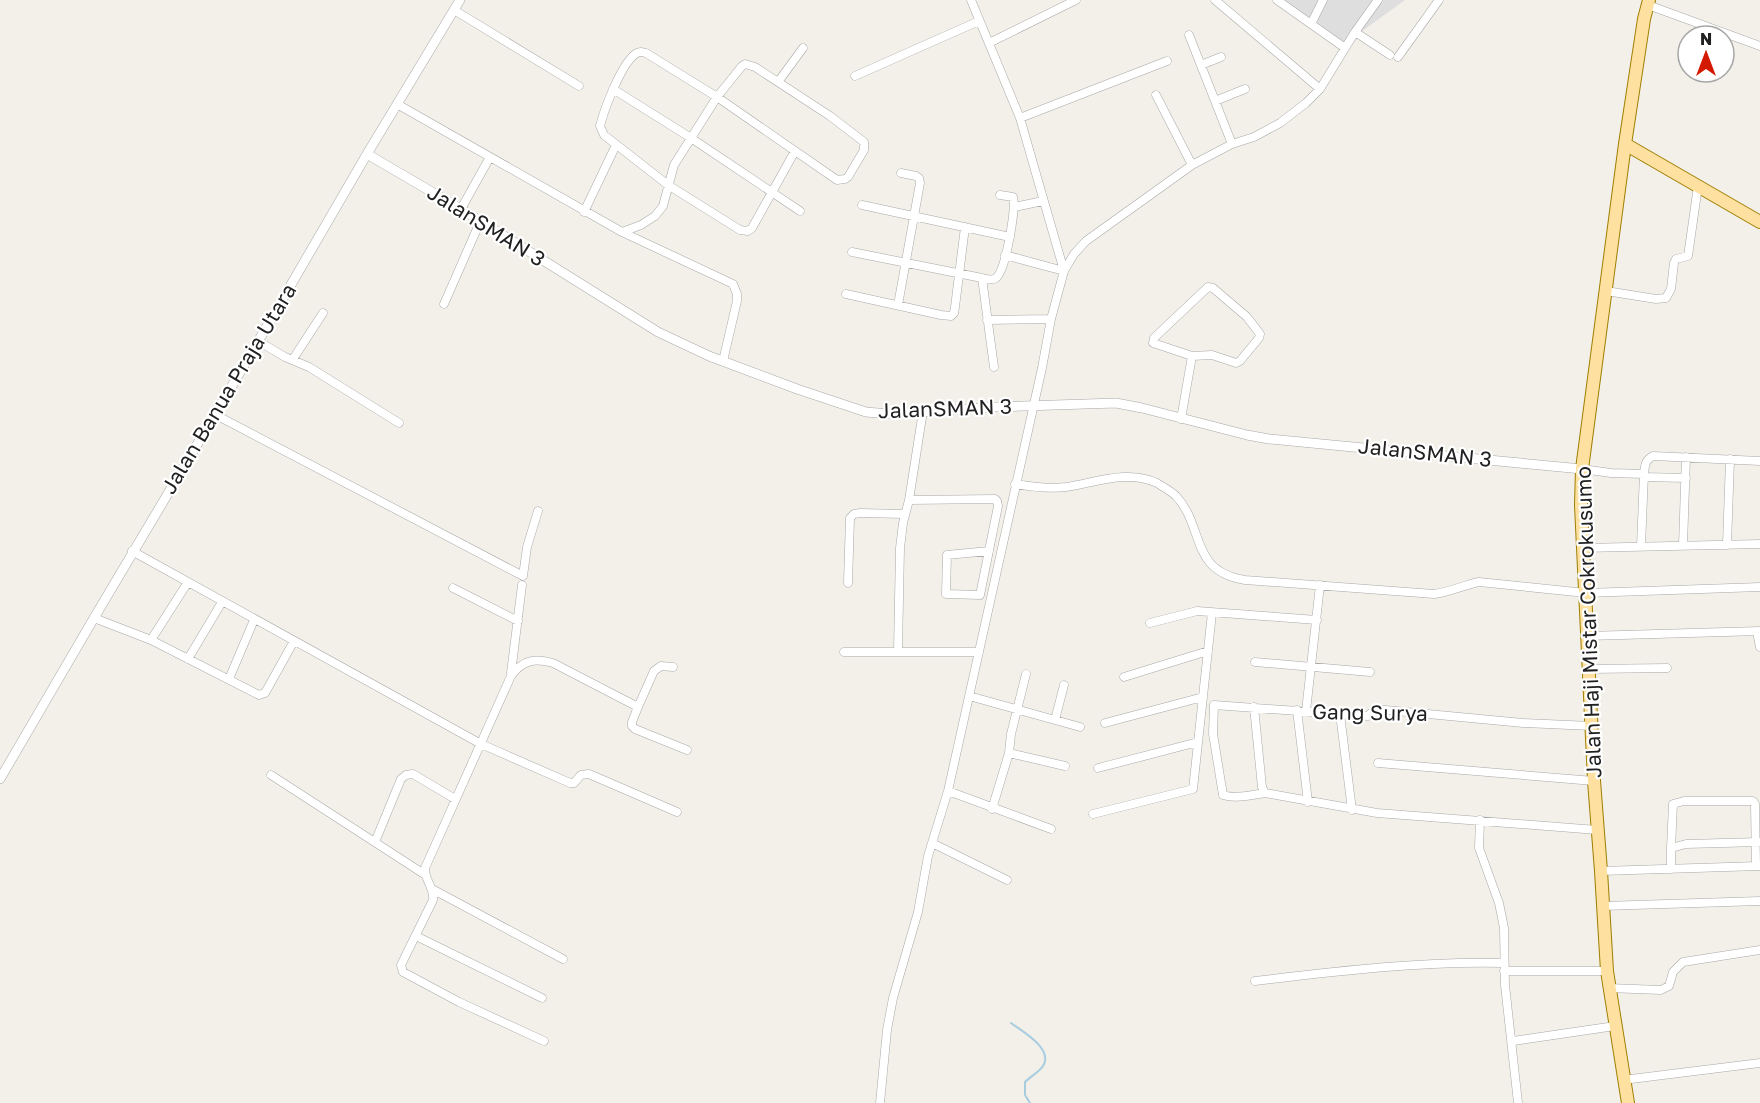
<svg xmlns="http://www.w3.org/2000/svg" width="1760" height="1103" font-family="'Golos Text',sans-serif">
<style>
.residential{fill:#dfdede}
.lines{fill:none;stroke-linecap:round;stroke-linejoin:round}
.stream{stroke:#a8cce0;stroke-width:2}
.minor-casing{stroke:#a8a8a8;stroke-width:9}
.tertiary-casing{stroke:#a8a8a8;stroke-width:10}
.primary-casing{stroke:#9f7e00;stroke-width:14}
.minor{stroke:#fff;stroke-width:8}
.tertiary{stroke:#fff;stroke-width:9}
.primary{stroke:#fee1a1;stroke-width:12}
.labels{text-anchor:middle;stroke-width:4.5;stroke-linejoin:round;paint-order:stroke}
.street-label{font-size:21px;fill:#212121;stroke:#fff}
</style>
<rect width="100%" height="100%" fill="#f2f0e8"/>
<!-- residential -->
<path class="residential" d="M1280,0H1405L1343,45Z"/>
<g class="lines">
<!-- stream -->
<path class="stream" d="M1011,1023C1022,1031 1054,1049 1043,1066C1039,1072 1030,1077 1025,1082V1095L1030,1103"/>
<defs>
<path id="minor" d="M971,0L1020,118L1064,271
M1215,0L1320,89
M1277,0L1345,48
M1648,5L1760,46
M454,10L579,86
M1311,24L1323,0
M1355,32L1390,55
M1189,35L1232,144
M989,43L1076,0
M1398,57L1439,0
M1201,65L1221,57
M855,76L979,21
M778,82L803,48
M613,89L691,138L800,211
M1156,95L1192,165
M1215,101L1245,89
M397,104L622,232L641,225L655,216L663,206L674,165L717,97L742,66L745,64L755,67L830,116L864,142V150L848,177L845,179L837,180L717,97L646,53C642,52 640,51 637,53C622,61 604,110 600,126L604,135L668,185L740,230L748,231L752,228L795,151
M1020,118L1167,61
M862,205L1010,237
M1014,207L1043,201
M461,209L490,157
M584,212L616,145
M622,232L733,284L737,294V301L723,361
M852,252L982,278C986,279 992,281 996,278C1006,270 1016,209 1013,197L1000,195
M1005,255L1064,271
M982,278L994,367
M1208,287L1213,288L1247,317L1260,334L1259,338L1240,361L1236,363L1212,355L1192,356L1153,343L1154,338Z
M1606,291L1656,299L1666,298L1671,289L1674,263L1676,259L1688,256L1698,186
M846,294L941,315L951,316L954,313L955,307L965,227
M444,304L480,222
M898,305L920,183L919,178L916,176L901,173
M987,320L1051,319
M258,341L285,357L309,367L399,423
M293,359L323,313
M214,414L523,576L527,547L538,511
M1181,419L1192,356
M1582,469L1611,473L1644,474C1645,465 1645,460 1653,456L1760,461
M1644,477L1686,478
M1015,484C1032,487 1049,489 1066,487C1094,483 1129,469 1157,483C1163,487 1171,491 1176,496C1205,527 1189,571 1245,580L1434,594C1450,592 1464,585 1479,582L1586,593L1760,587
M909,500L995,499L997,501L998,506L980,595L946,594L947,555L989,551
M1683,545L1686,457
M1727,545L1730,459
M1641,546L1644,474
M1583,548L1760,544
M132,551L481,744L570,783H574L581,775L589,774L677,812
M848,583L850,518L854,514L860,513L905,514
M453,588L518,621
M94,618L151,640L259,695L265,693L294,641
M1150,623L1197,611L1317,620
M1757,632L1760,647
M1587,636L1760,631
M151,640L188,582
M898,651L900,548L903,523L909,500L923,411
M844,652H979
M188,659L222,602
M1255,662L1370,672
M1589,669L1667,668
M511,673L522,585
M1124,677L1208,651
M229,679L254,620
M969,696L1080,727
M638,707L654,671L661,666L673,667
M1254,707L1262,787L1265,793L1377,813L1597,830
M1297,710L1308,802
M1306,711L1320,585
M1340,714L1352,810
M1055,720L1064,685
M1105,723L1203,697
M1009,753L1065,766
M1378,763L1594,781
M1098,768L1198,742
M271,775L424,874
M948,791L1051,829
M1265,793C1252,795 1235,799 1223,795L1213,734L1214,705L1368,716L1375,709L1523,723L1592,726
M992,809L1009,753L1011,734L1026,674
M1093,814L1193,789L1212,613
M1480,820L1479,848L1499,903L1504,928L1505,985L1518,1103
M375,842L401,779L406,775L413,774L455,799
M932,843L1007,880
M1671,848L1673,804L1684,801H1753L1755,804L1756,866
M1671,869V848L1686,844L1760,842
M1601,871L1759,866
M432,889L563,959
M1603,906L1760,901
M416,936L542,998
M1504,971H1607
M1255,981C1338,971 1421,961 1504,963
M1608,988L1661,990L1669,986L1673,972L1683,962L1760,950
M544,1041L459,1002L403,972L401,965L433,900C435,888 424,880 425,868L511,676C522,660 535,658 553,663L638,707L632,722V726L635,729L687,750
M1513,1041L1615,1026
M1623,1080L1760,1063
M880,1103L887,1030L893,998L918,912L928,856L948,791L1042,368L1051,319L1064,271L1074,254L1086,241L1192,165L1232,144L1254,137L1280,123L1306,103L1320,89L1355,32L1378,0"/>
<path id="tertiary" d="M367,154L461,209L658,332L709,356L797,389L866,412L889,414L996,407L1116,403L1142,408L1247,435L1269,439L1582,469
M0,779L94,618L242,369L367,154L460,0"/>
<path id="primary" d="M1625,144L1760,222
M1628,1103L1607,971L1601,871L1594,781L1581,505L1582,469L1625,144L1644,19L1649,0"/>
</defs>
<!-- minor casing -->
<use href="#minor" class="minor-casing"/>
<!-- tertiary casing -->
<use href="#tertiary" class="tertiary-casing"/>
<!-- primary casing -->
<use href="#primary" class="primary-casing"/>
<!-- minor -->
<use href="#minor" class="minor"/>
<!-- tertiary -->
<use href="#tertiary" class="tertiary"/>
<!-- primary -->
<use href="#primary" class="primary"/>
</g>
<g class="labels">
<!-- street labels -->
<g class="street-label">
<text transform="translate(486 226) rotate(32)" y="7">JalanSMAN 3</text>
<text transform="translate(229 389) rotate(-59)" y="7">Jalan Banua Praja Utara</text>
<text transform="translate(945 409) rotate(-2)" y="7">JalanSMAN 3</text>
<text transform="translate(1425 453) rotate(6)" y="7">JalanSMAN 3</text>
<text transform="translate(1589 622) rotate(-92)" y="7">Jalan Haji Mistar Cokrokusumo</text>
<text transform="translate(1370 713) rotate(1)" y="7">Gang Surya</text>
</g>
</g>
<!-- north arrow -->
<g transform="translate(1706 54)"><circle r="28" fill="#ffffff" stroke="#a6a6a6" stroke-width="1.5"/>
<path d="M0-4.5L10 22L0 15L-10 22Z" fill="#d31a00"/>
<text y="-9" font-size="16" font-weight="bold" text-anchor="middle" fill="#212121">N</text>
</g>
</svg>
